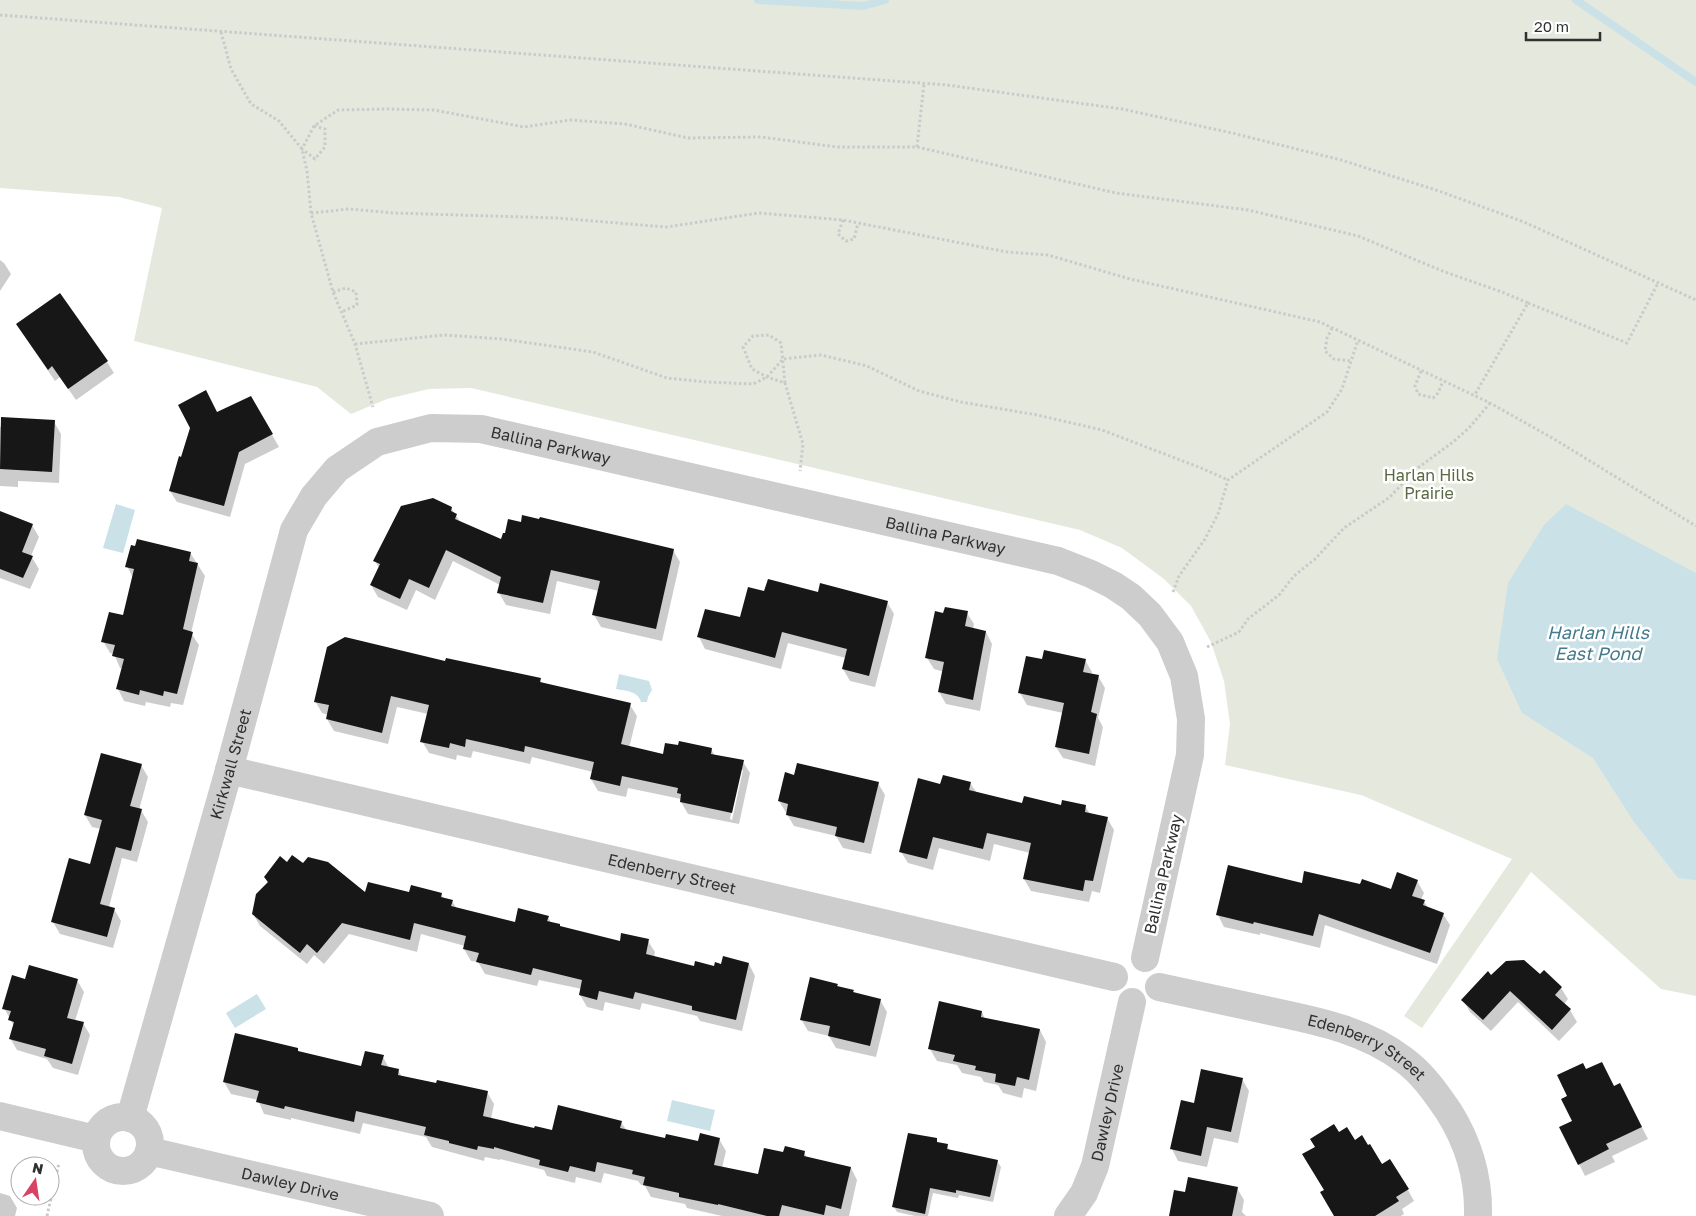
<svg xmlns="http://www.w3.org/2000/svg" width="1696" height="1216" font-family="'Golos Text',sans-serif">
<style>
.green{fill:#e5e9dd}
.water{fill:#cbe1e8}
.shadow{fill:#0003;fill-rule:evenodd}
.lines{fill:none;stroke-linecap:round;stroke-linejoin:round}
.stream{stroke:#cbe1e8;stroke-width:8}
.building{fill:#171717}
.path{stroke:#cacaca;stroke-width:3;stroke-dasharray:2.5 2.5;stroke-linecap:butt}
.minor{stroke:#cdcdcd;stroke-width:28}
.labels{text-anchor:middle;stroke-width:5;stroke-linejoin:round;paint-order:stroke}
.street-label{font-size:16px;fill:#303030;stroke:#fff}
.park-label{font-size:16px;fill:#596941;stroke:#fff}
.water-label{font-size:18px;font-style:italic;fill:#447a8c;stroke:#fff}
</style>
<rect width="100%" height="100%" fill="#fff"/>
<!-- green -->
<path class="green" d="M0,0H1696V996L1661,989L1531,872L1422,1028L1404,1016L1512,859L1361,795L1225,765L1230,724L1224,681L1211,642L1191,606L1164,579L1122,548L1080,530L471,388L429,389L387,399L351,414L317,387L134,341L162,208L119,197L0,188Z"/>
<!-- water -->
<path class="water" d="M116,504L135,510L123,553L103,548Z
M1566,504L1696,573V880L1678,878L1634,822L1593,758L1522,713L1497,659L1508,583L1544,525Z
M619,674L649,681L652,690L648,697L647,702H641C638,691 626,691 616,689Z
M257,994L266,1009L235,1028L226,1013Z
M672,1100L715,1110L710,1131L667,1121Z"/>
<!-- shadow -->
<path class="shadow" d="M0,260L4,263L11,274L0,291Z
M17,325L107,362L114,373L76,400L60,377L55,381Z
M251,398L279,447L245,464L230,517L177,502L170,491L182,459L191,428L217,413Z
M54,422L61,434L59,483L18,481V487L0,486V427Z
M451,508L461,523L502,540L673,550L680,562L662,641L601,627L594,615L599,591L557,581L550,614L506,605L499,593L500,585L453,561L435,600L416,590L407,610L378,597L371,585L379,568L375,561Z
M0,512L32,525L39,537L31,556L39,569L30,589L0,578Z
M138,541L191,554L205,576L191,633L199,645L183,705L171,703L170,707L146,702L145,706L124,701L118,689L123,668H120L114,654L110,653L103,641L124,616L133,578L127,566Z
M765,592L819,593L887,602L894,614L875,687L850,681L843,669L846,658L788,643L781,669L705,649L699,637L741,619Z
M967,613L974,624L973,629L986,632L992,644L980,711L946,704L939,692L944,672L934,669L927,658L944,614Z
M1085,660L1092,672L1091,675L1098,676L1105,688L1098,718L1103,727L1095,766L1063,758L1056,747L1063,713L1027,705L1020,693L1043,661Z
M446,662L540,680L543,684L630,705L637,716L629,748L664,756L711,749L715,756L743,762L750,773L739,824L688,814L681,802V799L628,788L626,797L598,791L591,779L593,772L532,757L530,764L473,751L471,758L457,755L456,760L429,753L422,741L428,714L397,707L388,744L334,731L327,719L328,715L322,713L315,701ZM740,770H743L732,820L730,819Z
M141,765L148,777L139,810H141L148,822L137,862L122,858L109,907L114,909L121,921L113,948L60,934L53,922L91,865L101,829L92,827L85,815Z
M878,783L885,795L871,854L843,848L836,836L794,826L779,801Z
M970,783L977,793L1023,805L1085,806L1090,814L1107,818L1114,830L1100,893L1092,891L1089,902L1031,891L1024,879L1030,853L994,844L990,861L939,848L933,870L908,863L901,852L941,786Z
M287,864L303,865L366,894H441L444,899L452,901L457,909L516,923L548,917L551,923L561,928L620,942L648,941L655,952L654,957L695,968L749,964L755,976L742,1031L700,1021L697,1016L642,1003L640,1010L605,1002L603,1011L587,1007L580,995L582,989L539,980L537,986L485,974L478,962L471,961L464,949L465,946L421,934L417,952L349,934L324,964L314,955L307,964L260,926L253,914L268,883L265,877Z
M1417,881L1424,893L1421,900L1424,901L1428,908L1443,914L1450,925L1437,964L1325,925L1320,948L1260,933V935L1224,927L1218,915L1303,884L1392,891Z
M1491,976H1540L1561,988L1568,999L1564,1004L1570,1010L1577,1022L1559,1041L1518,1002L1491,1031L1470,1012L1463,1000Z
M77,980L84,992L75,1021L83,1023L90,1035L78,1075L53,1068L47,1059L17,1050L10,1038L14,1026L4,1008L26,981Z
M837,985L839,988L853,991L854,994L880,1000L887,1012L876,1057L836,1048L829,1036L808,1031L801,1019Z
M982,1012L985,1019L1040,1030L1046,1042L1036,1091L1024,1088L1022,1098L1003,1093L998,1085L984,1082L981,1077L962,1073L957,1065L937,1061L930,1049Z
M297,1049L300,1053L362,1067L383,1057L389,1068L398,1070L402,1077L487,1092L494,1104L491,1119L535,1129L553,1131L621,1122L627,1131L666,1139L699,1143L719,1139L726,1151L722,1168L759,1175L784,1153L804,1152L807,1158L851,1168L857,1180L849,1216H722L687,1208L685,1204L651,1197L645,1186L641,1185L638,1181L604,1173L601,1183L576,1177L575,1183L547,1176L544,1170L500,1159V1160L485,1157L484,1161L432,1147L426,1137L363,1123L360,1134L291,1118V1120L264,1114L258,1100L231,1094L224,1082Z
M1586,1071L1626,1096L1648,1139L1612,1156L1615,1162L1585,1176L1579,1164L1574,1121L1569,1096Z
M1242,1079L1249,1091L1238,1143L1214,1138L1207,1167L1178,1161L1172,1149L1194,1104Z
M1338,1134L1354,1141L1408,1190L1414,1201L1402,1209L1404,1214L1401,1216H1335L1326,1190Z
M936,1140L939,1144L947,1145L950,1151L997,1161L1001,1167L993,1202L959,1195L958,1198L933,1193L928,1216H915L897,1212L894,1207Z
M1237,1188L1244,1200L1242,1212L1246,1216H1170L1186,1193Z
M0,1193L10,1196L17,1208L15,1216H0Z"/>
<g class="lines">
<!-- stream -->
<path class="stream" d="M758,0L863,6L885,0
M1576,0L1696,82"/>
</g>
<!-- building -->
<path class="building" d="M60,293L108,361L68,389L52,366L48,370L16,324Z
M206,390L217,412L251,396L273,434L239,452L224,506L169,491L179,456L181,457L190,428L178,405Z
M1,417L55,420L52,472L0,469Z
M433,498L452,507L451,511L457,514L455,519L501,539L503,533H505L508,519L521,522L522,515L539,519L540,517L674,549L656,629L592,615L600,581L551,570L543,603L497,593L501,577L446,550L429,588L409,579L400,599L370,585L380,564L373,561L401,506Z
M0,511L33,524L22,552L33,556L23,578L0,569Z
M137,539L191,552L189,561L198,563L183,629L193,632L177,694L164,691L163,696L140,690L139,695L116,689L124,659L112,656L115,645L101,642L109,612L123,615L134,569L125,567L131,545L135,546Z
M768,579L818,592L820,583L888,601L869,676L842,669L847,649L782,632L775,658L697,637L705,609L740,617L748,587L764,591Z
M945,607L968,611L965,626L986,631L973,700L938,692L944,662L925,658L935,611L943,613Z
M345,637L445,661L446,658L541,678L540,682L631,703L621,744L663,754L665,743L678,745L679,741L712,748L711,754L744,760L732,813L680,802L681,794L677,793L678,788L622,776L620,786L590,779L594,762L525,746L524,752L466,739L465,747L450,743L449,748L420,742L429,705L391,696L382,733L326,719L329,705L314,702L327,647Z
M1044,650L1086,659L1083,672L1099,675L1091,712L1097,714L1089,754L1055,747L1064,703L1018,693L1026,656L1042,659Z
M101,753L142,764L130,806L142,809L131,851L116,847L100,904L115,908L107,937L51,922L69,858L90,864L102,820L84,815Z
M797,763L879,782L864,843L835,836L837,827L786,815L788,804L778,801L785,772L794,775Z
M943,775L971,782L969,790L1022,803L1024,796L1061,805L1062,800L1086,805L1085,812L1108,817L1093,881L1085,880L1083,891L1023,879L1031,843L987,833L983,849L933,837L927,859L899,852L918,778L940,784Z
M292,855L303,863L308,857L328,862L365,892L368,882L409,892L411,885L442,893L441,897L453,900L451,906L515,922L518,908L549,916L547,921L560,924V926L620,941L621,933L649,939L646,954L694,966L695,961L714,966L715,962L721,964L723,956L749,963L736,1020L692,1010V1006L635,992L633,999L599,991L597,1000L579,995L582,980L533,968L531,975L476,962L479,953L463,949L466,936L414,923L410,940L342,923L317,953L307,944L300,953L252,914L256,894L268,882L264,877L280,856L287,862Z
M1228,865L1302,883L1304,871L1360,884L1362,879L1391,889L1397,872L1418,880L1412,896L1425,900L1423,905L1444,913L1430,953L1319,914L1313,936L1254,922L1253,924L1216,915Z
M1524,960L1540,974L1544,970L1562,987L1555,995L1571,1009L1552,1030L1510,991L1483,1020L1461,1000L1488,971L1491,975L1506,961Z
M29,965L78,979L67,1018L84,1022L72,1064L44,1056L46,1049L9,1039L14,1022L8,1020L11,1011L2,1009L12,975L25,979Z
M810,977L838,984L837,986L854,990L853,992L881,999L870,1046L828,1036L830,1026L800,1020Z
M939,1001L982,1011L981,1017L1040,1029L1029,1080L1017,1077L1015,1086L995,1082L996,1074L975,1070L976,1066L953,1061L955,1055L928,1049Z
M235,1033L298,1048V1051L361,1066L365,1051L384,1055L381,1065L399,1069L398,1075L436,1083L437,1080L488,1091L483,1116L534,1128L535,1126L552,1130L558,1105L622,1121L620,1128L665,1138L666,1134L698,1141L700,1133L720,1138L714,1165L758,1174L764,1148L783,1152L785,1146L805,1151L804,1156L851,1167L841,1209L826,1205L824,1215L782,1205L779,1216H767L718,1204V1205L679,1197V1193L643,1185L645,1177L632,1174L633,1170L597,1162L595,1172L570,1166L568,1172L539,1165L540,1160L494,1147V1149L478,1146L477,1150L449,1143V1141L424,1135L426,1127L356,1111L354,1122L285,1106L284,1109L256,1102L259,1091L223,1082Z
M1602,1062L1614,1086L1620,1083L1642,1127L1606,1144L1609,1149L1578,1165L1559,1127L1572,1121L1561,1099L1567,1096L1557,1075L1583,1063L1586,1069Z
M1201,1069L1243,1078L1231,1132L1207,1127L1201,1156L1170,1149L1181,1100L1194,1103Z
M1334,1124L1339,1132L1347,1127L1355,1140L1362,1135L1368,1145L1370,1144L1382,1164L1390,1159L1409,1189L1396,1197L1399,1201L1375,1216H1334L1320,1192L1324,1190L1302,1154L1315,1147L1310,1139Z
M908,1133L937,1138V1142L948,1144L947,1149L998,1160L990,1197L956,1190V1193L930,1188L925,1214L892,1207Z
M1188,1177L1238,1187L1232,1216H1169L1174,1190L1185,1192Z"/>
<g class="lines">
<!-- path -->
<path class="path" d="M0,15L947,85L1122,109L1232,133L1341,160L1436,190L1524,222L1696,300
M221,32L231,69L251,104L279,121L302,149L307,171L311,213L333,292L355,344L373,407
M314,126L325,129V147L315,159L302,149L314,126L338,110L386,109L434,110L524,127L570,120L625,124L688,138L761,137L837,147H917L1116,193L1248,210L1358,236L1445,272L1502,292L1528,303L1474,396
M917,147L924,84
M311,213L349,209L394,213L557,218L666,227L759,213L843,220L1007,252L1048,255L1130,279L1320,322L1490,403L1554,439L1696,526
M843,220L838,234L846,241L854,239L858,223
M333,292L346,288L356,292L357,305L341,312
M1528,303L1627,343L1658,283
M1332,328L1327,338L1325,351L1334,359L1351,361
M355,344L444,335L502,339L593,352L667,378L707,382L753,384L767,377L783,359L821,355L867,366L919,391L961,402L1037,415L1102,430L1201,468L1228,480
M1421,371L1415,386L1418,394L1433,398L1438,393L1443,381
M785,383L781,343L769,335L753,336L743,347L752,369L767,377L785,383L803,444L800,471
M1173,592L1179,576L1205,539L1218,514L1228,480L1327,412L1342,389L1358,340
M1207,647L1239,632L1248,619L1279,595L1294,576L1315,559L1344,528L1390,497L1415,470L1453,442L1469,428L1490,403
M47,1216L59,1163"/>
<!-- minor -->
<g class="minor">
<path id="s1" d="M229,770L1114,977"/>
<path id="s2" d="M1159,987C1196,995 1233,1003 1270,1011C1317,1021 1365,1030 1404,1060C1423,1074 1436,1093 1449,1112C1469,1144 1479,1178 1478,1216"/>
<path d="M0,1116L96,1139"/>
<circle cx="123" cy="1144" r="27"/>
<path id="s3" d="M130,1118L229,770L294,530L314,496L337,469L377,442L431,428L481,429L1058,561L1091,574L1113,585L1131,597L1150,615L1170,642L1184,676L1191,719L1190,755L1145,958"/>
<path id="s4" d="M149,1151L430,1216"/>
<path id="s5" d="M1068,1216L1084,1193L1095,1166L1132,1002"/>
</g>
</g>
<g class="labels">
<!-- street labels -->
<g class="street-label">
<text dy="6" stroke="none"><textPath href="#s3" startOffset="911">Ballina Parkway</textPath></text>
<text dy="6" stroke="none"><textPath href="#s3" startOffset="1316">Ballina Parkway</textPath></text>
<text dy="6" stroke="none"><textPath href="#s3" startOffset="368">Kirkwall Street</textPath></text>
<text dy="6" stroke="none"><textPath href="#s1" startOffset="455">Edenberry Street</textPath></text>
<text transform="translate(1163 874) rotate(-77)" y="6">Ballina Parkway</text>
<text dy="6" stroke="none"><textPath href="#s2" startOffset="218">Edenberry Street</textPath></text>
<text dy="6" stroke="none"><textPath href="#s5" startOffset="112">Dawley Drive</textPath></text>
<text dy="6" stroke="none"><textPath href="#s4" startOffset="145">Dawley Drive</textPath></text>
</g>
<!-- park labels -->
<g class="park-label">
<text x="1429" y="481">Harlan Hills<tspan x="1429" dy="18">Prairie</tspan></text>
</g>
<!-- water labels -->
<g class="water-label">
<text x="1598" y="639">Harlan Hills<tspan x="1598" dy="21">East Pond</tspan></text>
</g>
</g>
<!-- north arrow -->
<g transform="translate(35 1181) rotate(13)"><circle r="24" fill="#ffffff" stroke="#acacac"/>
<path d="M0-4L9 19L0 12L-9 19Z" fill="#d74362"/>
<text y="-8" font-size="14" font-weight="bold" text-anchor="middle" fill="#303030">N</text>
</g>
<!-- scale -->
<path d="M1526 32v8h74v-8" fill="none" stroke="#303030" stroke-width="2.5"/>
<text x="1534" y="32" font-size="15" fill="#303030" stroke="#ffffff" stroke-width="4" paint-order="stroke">20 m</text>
</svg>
